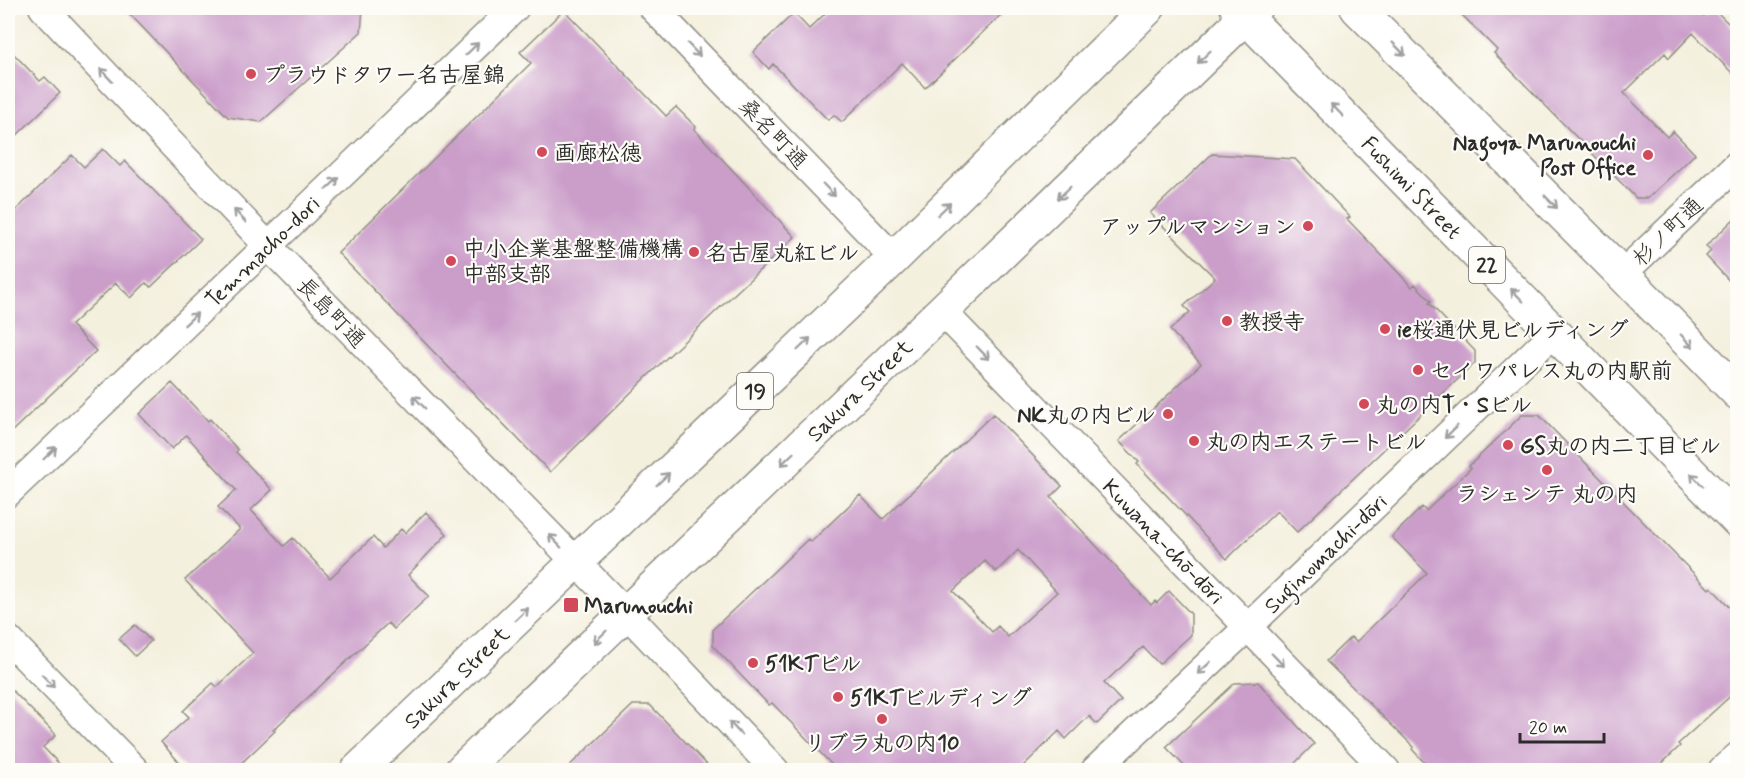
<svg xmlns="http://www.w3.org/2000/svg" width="1745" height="778" font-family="Mynerve,'Klee One',sans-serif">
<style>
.building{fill:#cb9eca;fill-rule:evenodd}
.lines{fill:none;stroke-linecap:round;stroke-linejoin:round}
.minor-casing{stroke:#908e84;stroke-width:30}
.trunk-casing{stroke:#908e84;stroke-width:36}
.minor{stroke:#fff;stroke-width:27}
.trunk{stroke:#fff;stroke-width:33}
.oneway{stroke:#a0a0a0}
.poi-dot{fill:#d1495b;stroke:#fdfcf7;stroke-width:2}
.labels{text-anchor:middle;stroke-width:4.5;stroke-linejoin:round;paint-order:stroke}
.shield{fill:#fdfcf7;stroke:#6a6a68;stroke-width:1.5}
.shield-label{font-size:21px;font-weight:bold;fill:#2b2b2b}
.poi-label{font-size:22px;font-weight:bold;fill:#2b2b2b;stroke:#fdfcf7;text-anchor:start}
.street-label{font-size:22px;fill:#2b2b2b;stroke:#fdfcf7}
</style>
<rect width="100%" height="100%" fill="#fdfcf7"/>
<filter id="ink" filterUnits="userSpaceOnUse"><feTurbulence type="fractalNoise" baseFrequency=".0167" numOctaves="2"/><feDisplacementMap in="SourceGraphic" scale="12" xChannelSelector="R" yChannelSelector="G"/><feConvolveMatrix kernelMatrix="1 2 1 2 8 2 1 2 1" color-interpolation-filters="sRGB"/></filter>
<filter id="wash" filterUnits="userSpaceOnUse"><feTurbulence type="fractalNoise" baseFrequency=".008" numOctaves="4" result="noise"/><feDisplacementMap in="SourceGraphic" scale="24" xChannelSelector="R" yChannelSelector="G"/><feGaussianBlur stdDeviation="1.35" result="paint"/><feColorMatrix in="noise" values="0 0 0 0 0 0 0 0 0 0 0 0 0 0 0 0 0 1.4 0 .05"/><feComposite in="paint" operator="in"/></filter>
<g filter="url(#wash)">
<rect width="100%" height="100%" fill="#f4f0de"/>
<g id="blocks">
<!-- building -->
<path class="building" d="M124,8H363L361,32L261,122L228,117Z
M831,8H1008L925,88L902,63L842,122L834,115L828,120L773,64L769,69L753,52L794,13L809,29Z
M1455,8H1695L1704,16L1713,8L1737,32V78L1693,33L1669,58L1665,53L1624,93L1667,137L1673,131L1695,154L1648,198H1636L1494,53L1497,50Z
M564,10L666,116L676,107L696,127L694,129L795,237L660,364L550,472L338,253L531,63L520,52Z
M8,48L40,81L45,77L60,93L8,144Z
M103,149L120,166L125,161L201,239L151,287L146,283L131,298L116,283L71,325L96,351L8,435V218L72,155L84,167Z
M1212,154L1295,159L1350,217L1347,219L1412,287L1415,284L1431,301L1429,303L1475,351V363L1297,532L1277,511L1227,559L1137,464L1139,462L1119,441L1201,364L1170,330L1190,312L1184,306L1215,278L1150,213Z
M1737,216V289L1706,256L1711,251L1706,246Z
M172,383L208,421L210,419L238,450L236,452L272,490L251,510L284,546L293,538L330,578L373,537L383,548L401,529L405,533L426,512L447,534L408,575L429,596L394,629L388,623L273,730L275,731L233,771H187L161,742L189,717L183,711L213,683L217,687L253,653L185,580L240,529L218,507L236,490L186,435L172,449L139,414Z
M993,414L1062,486L1051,497L1151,605L1155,601L1157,603L1169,591L1191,614V635L1159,664L1143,647L1104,683L1121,701L1097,724L1089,716L1066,739L1059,731L1018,771H838L772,703L769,705L713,646V629L808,539L811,542L860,495L883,519ZM1018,550L1057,592L1008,637L998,626L992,632L953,591L985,561L996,572Z
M1522,415H1539L1650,529L1709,589L1711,587L1737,615V690L1678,744L1680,746L1654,771H1432L1412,749L1414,747L1326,661L1351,637L1356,642L1427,573L1392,537L1422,507L1426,511L1471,468L1469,466Z
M135,625L151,641L135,656L119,639Z
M1258,682L1314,744L1287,771H1189L1166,747L1235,683Z
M8,686L56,735L43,747L66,771H8Z
M633,705H650L713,771H564Z"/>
</g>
</g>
<g filter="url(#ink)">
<use href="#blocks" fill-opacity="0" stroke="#908e84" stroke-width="1.5"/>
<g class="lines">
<defs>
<path id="minor" d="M43,8L268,246L626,613L775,770
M653,8L894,258
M1622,274L1738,164
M942,311L1386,770
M8,493L298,217L515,8
M8,639L135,770
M1095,770L1247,628L1554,333
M1722,770L1738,756"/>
<path id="trunk" d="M1237,8L1738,521
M1357,8L1622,274L1738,393
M358,770L894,258L1148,8
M462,770L942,311L1255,8"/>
</defs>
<!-- minor casing -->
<use href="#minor" class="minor-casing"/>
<!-- trunk casing -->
<use href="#trunk" class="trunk-casing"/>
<!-- minor -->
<use href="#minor" class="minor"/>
<!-- trunk -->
<use href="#trunk" class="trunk"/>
</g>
<!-- one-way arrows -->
<defs><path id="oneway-shaft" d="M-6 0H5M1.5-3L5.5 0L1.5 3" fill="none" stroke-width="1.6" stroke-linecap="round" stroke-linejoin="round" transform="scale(1.5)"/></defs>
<g class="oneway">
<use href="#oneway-shaft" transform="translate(472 49) rotate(-44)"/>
<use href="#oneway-shaft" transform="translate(1399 49) rotate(45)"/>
<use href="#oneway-shaft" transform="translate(694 50) rotate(46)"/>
<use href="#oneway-shaft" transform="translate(1204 57) rotate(136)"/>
<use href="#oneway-shaft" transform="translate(106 75) rotate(-133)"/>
<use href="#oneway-shaft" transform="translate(1337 110) rotate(-134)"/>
<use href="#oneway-shaft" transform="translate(332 184) rotate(-44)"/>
<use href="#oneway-shaft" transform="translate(829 190) rotate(46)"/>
<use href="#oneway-shaft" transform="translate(1064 193) rotate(136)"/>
<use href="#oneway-shaft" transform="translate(1551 202) rotate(45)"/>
<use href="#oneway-shaft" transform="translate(944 209) rotate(-44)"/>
<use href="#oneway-shaft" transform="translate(240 216) rotate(-133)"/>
<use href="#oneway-shaft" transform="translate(1517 295) rotate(-134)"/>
<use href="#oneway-shaft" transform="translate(191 319) rotate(-43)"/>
<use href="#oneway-shaft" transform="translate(1687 341) rotate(46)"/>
<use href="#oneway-shaft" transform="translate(804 344) rotate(-44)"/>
<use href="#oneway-shaft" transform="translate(983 353) rotate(46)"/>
<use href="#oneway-shaft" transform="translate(419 402) rotate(-134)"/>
<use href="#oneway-shaft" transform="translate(1451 432) rotate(136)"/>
<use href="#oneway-shaft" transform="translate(50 453) rotate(-44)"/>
<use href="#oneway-shaft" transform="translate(787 459) rotate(136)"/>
<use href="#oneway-shaft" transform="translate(663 479) rotate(-44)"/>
<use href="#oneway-shaft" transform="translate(1697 480) rotate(-134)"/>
<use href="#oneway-shaft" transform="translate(555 541) rotate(-134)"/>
<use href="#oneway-shaft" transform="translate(522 614) rotate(-44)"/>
<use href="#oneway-shaft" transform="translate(600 637) rotate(136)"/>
<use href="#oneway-shaft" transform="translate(1278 660) rotate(46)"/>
<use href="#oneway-shaft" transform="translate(1204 668) rotate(137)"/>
<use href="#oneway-shaft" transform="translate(48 681) rotate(46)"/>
<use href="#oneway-shaft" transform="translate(735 728) rotate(-133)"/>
</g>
</g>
<!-- markers -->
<g class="poi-dot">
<circle cx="251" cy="74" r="6"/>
<circle cx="542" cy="152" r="6"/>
<circle cx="1648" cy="155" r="6"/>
<circle cx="1308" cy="226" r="6"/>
<circle cx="694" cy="252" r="6"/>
<circle cx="451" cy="261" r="6"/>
<circle cx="1227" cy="321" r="6"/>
<circle cx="1385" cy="329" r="6"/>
<circle cx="1418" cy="370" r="6"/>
<circle cx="1364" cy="404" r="6"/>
<circle cx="1168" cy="414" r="6"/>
<circle cx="1194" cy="441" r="6"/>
<circle cx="1508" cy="445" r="6"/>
<circle cx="1547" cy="470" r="6"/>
<rect x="563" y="597" width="16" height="16" rx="3"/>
<circle cx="753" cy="663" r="6"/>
<circle cx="838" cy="697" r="6"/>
<circle cx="882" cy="719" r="6"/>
</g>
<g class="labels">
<!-- shield labels -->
<g class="shield">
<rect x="1469" y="247" width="36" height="36" rx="4.5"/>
<rect x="737" y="373" width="36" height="36" rx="4.5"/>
</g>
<g class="shield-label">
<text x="1487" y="272">22</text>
<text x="755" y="398">19</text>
</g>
<!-- poi labels -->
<g class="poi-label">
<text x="263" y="82">プラウドタワー名古屋錦</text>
<text x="1636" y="150" text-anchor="end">Nagoya Marunouchi<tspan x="1636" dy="25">Post Office</tspan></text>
<text x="554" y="160">画廊松徳</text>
<text x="1296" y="234" text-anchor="end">アップルマンション</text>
<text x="463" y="256">中小企業基盤整備機構<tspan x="463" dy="25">中部支部</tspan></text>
<text x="706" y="260">名古屋丸紅ビル</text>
<text x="1239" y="329">教授寺</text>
<text x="1397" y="337">ie桜通伏見ビルディング</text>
<text x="1430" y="378">セイワパレス丸の内駅前</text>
<text x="1376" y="412">丸の内T・Sビル</text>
<text x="1156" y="422" text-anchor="end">NK丸の内ビル</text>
<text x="1206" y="449">丸の内エステートビル</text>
<text x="1520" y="453">GS丸の内二丁目ビル</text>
<text x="1547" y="501" text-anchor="middle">ラシェンテ 丸の内</text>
<text x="584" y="613">Marunouchi</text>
<text x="765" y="671">51KTビル</text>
<text x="850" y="705">51KTビルディング</text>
<text x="882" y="750" text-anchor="middle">リブラ丸の内10</text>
</g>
<!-- street labels -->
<g class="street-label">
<text transform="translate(774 133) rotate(46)" y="8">桑名町通</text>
<text transform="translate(1412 187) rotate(46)" y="8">Fushimi Street</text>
<text transform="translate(1667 231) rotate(-44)" y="8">杉ノ町通</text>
<text transform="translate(262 251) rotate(-44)" y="8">Temmacho-dori</text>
<text transform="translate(332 312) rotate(46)" y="8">長島町通</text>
<text transform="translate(859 390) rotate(-44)" y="8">Sakura Street</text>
<text transform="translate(1164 541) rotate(46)" y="8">Kuwana-chō-dōri</text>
<text transform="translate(1325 553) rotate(-44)" y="8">Suginomachi-dōri</text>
<text transform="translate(456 677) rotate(-44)" y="8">Sakura Street</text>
</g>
</g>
<!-- margin -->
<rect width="1745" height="778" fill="none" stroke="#fdfcf7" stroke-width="30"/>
<!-- scale -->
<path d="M1520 733v9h84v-9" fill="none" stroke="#2b2b2b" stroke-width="3"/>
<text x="1529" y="733" font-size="18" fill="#2b2b2b" stroke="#fdfcf7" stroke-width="4.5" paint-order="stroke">20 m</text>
</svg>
